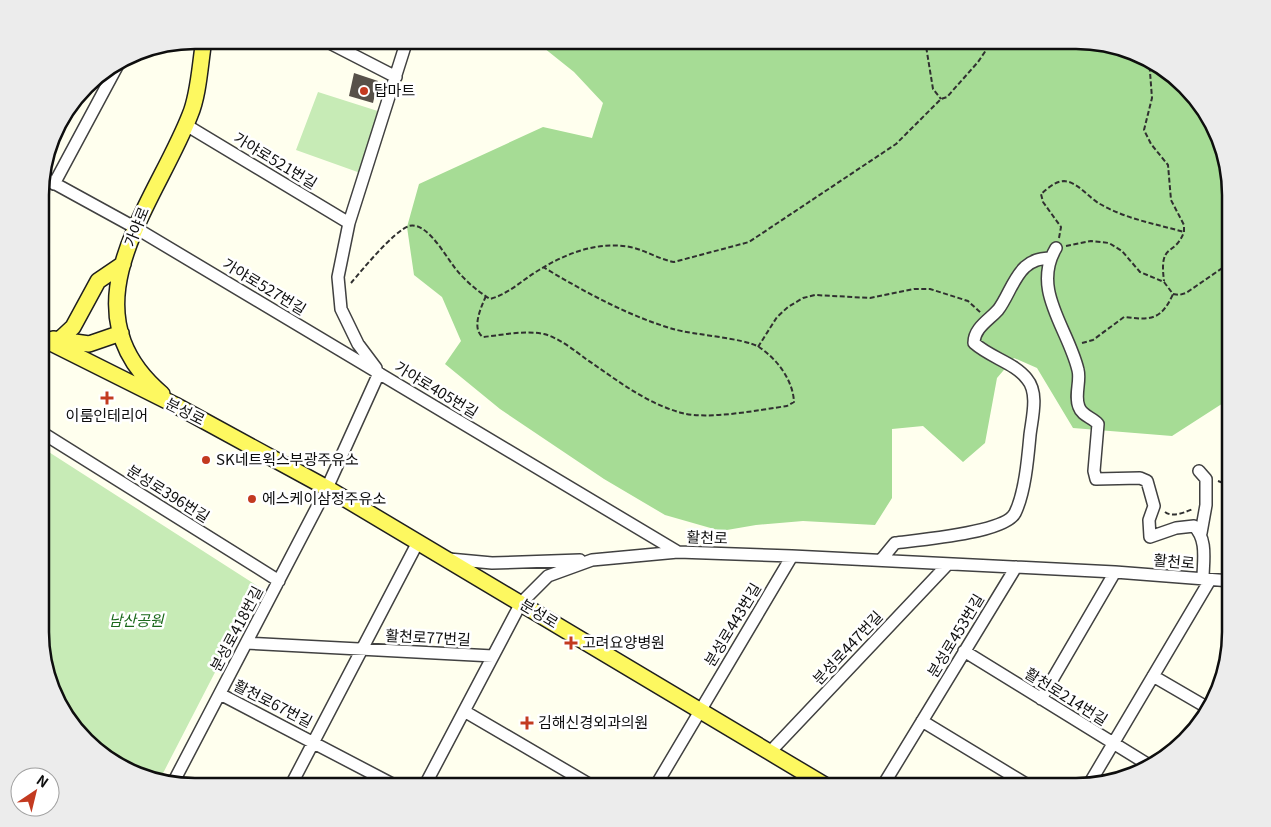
<svg xmlns="http://www.w3.org/2000/svg" width="1271" height="827" font-family="Georgia,'Noto Sans KR',serif">
<style>
.green{fill:#c7ebb6}
.forest{fill:#a6dc95}
.building{fill:#575149}
.lines{fill:none;stroke-linecap:round;stroke-linejoin:round}
.minor-casing{stroke:#414141;stroke-width:14}
.major-casing{stroke:#1f1f1f;stroke-width:18}
.path{stroke:#303030;stroke-width:2;stroke-dasharray:5 2.5;stroke-linecap:butt}
.minor{stroke:#fff;stroke-width:11}
.major{stroke:#fdf860;stroke-width:15}
.poi-dot{fill:#c33a20;stroke:#fff;stroke-width:2}
.labels{text-anchor:middle;stroke-width:5;stroke-linejoin:round;paint-order:stroke}
.poi-label{font-size:15px;fill:#0e0e0e;stroke:#fff;text-anchor:start}
.street-label{font-size:15px;fill:#0e0e0e;stroke:#fff}
.park-label{font-size:15px;font-style:italic;fill:#1b681b;stroke:#fff}
.rim{fill:none;stroke:#0e0e0e;stroke-width:2.5}
</style>
<rect width="100%" height="100%" fill="#ffe"/>
<!-- green -->
<path class="green" d="M318,92L384,113L366,175L296,150Z
M41,447L259,587L159,781L145,779L108,761L61,710L41,652Z"/>
<!-- forest -->
<path class="forest" d="M534,40H1077L1126,48L1163,66L1210,118L1231,185V398L1172,436L1073,428L1037,368L1014,358L997,378L985,443L963,462L923,426L892,429V498L875,525L803,521L756,525L721,531L665,515L604,479L500,409L445,364L461,341L442,297L414,275L407,227L419,184L543,127L592,138L603,103L574,72Z"/>
<!-- building -->
<path class="building" d="M354,73L378,81L373,103L349,96Z"/>
<g class="lines">
<defs>
<path id="minor" d="M324,40L396,77
M186,125L349,223
M41,176L134,227L678,552
M54,184L120,61
M1056,248C1031,290 1068,328 1078,370C1081,381 1074,396 1079,407C1082,416 1092,417 1098,424L1094,471L1096,479L1140,478L1147,481L1154,506L1149,520L1150,537L1176,528L1194,526C1208,540 1203,561 1203,579
M376,368L358,344L341,309L338,277L349,223L407,40
M41,432L279,581
M1199,471L1206,479V505L1201,533
M449,559L492,563L580,560
M881,560L895,543C918,540 1005,533 1015,513C1025,493 1028,457 1030,435C1032,418 1039,393 1027,379C1015,363 991,358 974,343C974,328 989,320 998,310C1008,297 1013,278 1025,267C1033,260 1039,259 1049,258
M246,643L493,656
M964,651L1152,767
M1153,676L1208,708
M220,694L398,787
M1041,699L1115,572
M464,711L594,787
M922,721L1031,787
M770,752L948,564
M173,783L327,488L379,373
M1088,786L1210,580
M290,787L418,542
M424,787L521,603L548,576L592,560L678,552L792,556L1115,572L1231,581
M655,787L792,556
M882,787L1016,567"/>
<path id="major" d="M41,338L175,405L327,488L828,787
M53,339L89,344L121,333
M59,340L73,327L98,281L123,264
M162,394C61,308 155,205 190,115C199,94 200,63 204,40"/>
</defs>
<!-- minor casing -->
<use href="#minor" class="minor-casing"/>
<!-- major casing -->
<use href="#major" class="major-casing"/>
<!-- path -->
<path class="path" d="M925,40L933,89L941,99
M1149,59L1152,98L1144,130L1151,144L1168,165L1171,200L1184,225V232C1174,258 1159,241 1164,281
M1059,238L1061,227L1043,202L1041,194C1047,189 1055,181 1064,181C1078,182 1089,198 1100,204C1126,219 1156,224 1184,232
M1066,246L1091,241L1109,243L1122,251L1140,272L1164,282L1173,294L1179,295L1186,293L1231,262
M351,283C362,270 394,231 409,226C429,221 448,262 460,274C469,284 479,292 490,299C509,294 522,280 539,270C566,253 599,241 630,247C645,250 658,259 674,262L749,242L896,144L941,99L947,97L978,62L993,40
M486,296C481,307 471,329 483,337C503,335 524,330 544,334C559,338 574,350 586,359C617,380 645,403 682,413C708,420 759,410 787,406L794,402C793,380 777,359 759,347C744,338 694,335 673,329C626,315 585,292 543,267
M1082,343L1093,340L1124,317C1150,320 1161,321 1173,294
M758,347L777,317L788,307L803,298L815,295L870,298L914,289H930L968,301L981,313
M1218,481L1231,486
M1165,512C1173,518 1185,512 1193,509"/>
<!-- minor -->
<use href="#minor" class="minor"/>
<!-- major -->
<use href="#major" class="major"/>
</g>
<!-- markers -->
<g class="poi-dot">
<circle cx="364" cy="91" r="5"/>
<path d="M104.5 390.5h5v5h5v5h-5v5h-5v-5h-5v-5h5z"/>
<circle cx="206" cy="460" r="5"/>
<circle cx="252" cy="499" r="5"/>
<path d="M568.5 635.5h5v5h5v5h-5v5h-5v-5h-5v-5h5z"/>
<path d="M524.5 715.5h5v5h5v5h-5v5h-5v-5h-5v-5h5z"/>
</g>
<g class="labels">
<!-- poi labels -->
<g class="poi-label">
<text x="374" y="96">탑마트</text>
<text x="107" y="421" text-anchor="middle">이룸인테리어</text>
<text x="216" y="465">SK네트윅스부광주유소</text>
<text x="262" y="504">에스케이삼정주유소</text>
<text x="582" y="648">고려요양병원</text>
<text x="538" y="728">김해신경외과의원</text>
</g>
<!-- street labels -->
<g class="street-label">
<text transform="translate(275 161) rotate(31)" y="5">가야로521번길</text>
<text transform="translate(137 227) rotate(-68)" y="5">가야로</text>
<text transform="translate(264 287) rotate(31)" y="5">가야로527번길</text>
<text transform="translate(436 390) rotate(31)" y="5">가야로405번길</text>
<text transform="translate(185 412) rotate(27)" y="5">분성로</text>
<text transform="translate(168 494) rotate(32)" y="5">분성로396번길</text>
<text transform="translate(707 538) rotate(2)" y="5">활천로</text>
<text transform="translate(1174 562) rotate(5)" y="5">활천로</text>
<text transform="translate(539 614) rotate(31)" y="5">분성로</text>
<text transform="translate(733 625) rotate(-59)" y="5">분성로443번길</text>
<text transform="translate(237 629) rotate(-62)" y="5">분성로418번길</text>
<text transform="translate(956 636) rotate(-59)" y="5">분성로453번길</text>
<text transform="translate(428 638) rotate(3)" y="5">활천로77번길</text>
<text transform="translate(848 648) rotate(-47)" y="5">분성로447번길</text>
<text transform="translate(1066 697) rotate(32)" y="5">활천로214번길</text>
<text transform="translate(273 704) rotate(27)" y="5">활천로67번길</text>
</g>
<!-- park labels -->
<g class="park-label">
<text x="136" y="626">남산공원</text>
</g>
</g>
<!-- crop -->
<path d="M0 0H1271V827H0ZM195 49H1076A146 146 0 0 1 1222 195V632A146 146 0 0 1 1076 778H195A146 146 0 0 1 49 632V195A146 146 0 0 1 195 49Z" fill="#ececec" fill-rule="evenodd"/>
<path class="rim" d="M195 49H1076A146 146 0 0 1 1222 195V632A146 146 0 0 1 1076 778H195A146 146 0 0 1 49 632V195A146 146 0 0 1 195 49Z"/>
<!-- north arrow -->
<g transform="translate(35 792) rotate(35)"><circle r="24" fill="#ffffff" stroke="#9f9f9f"/>
<path d="M0-4L9 19L0 12L-9 19Z" fill="#c33a20"/>
<text y="-8" font-size="14" font-weight="bold" text-anchor="middle" fill="#0e0e0e">N</text>
</g>
</svg>
